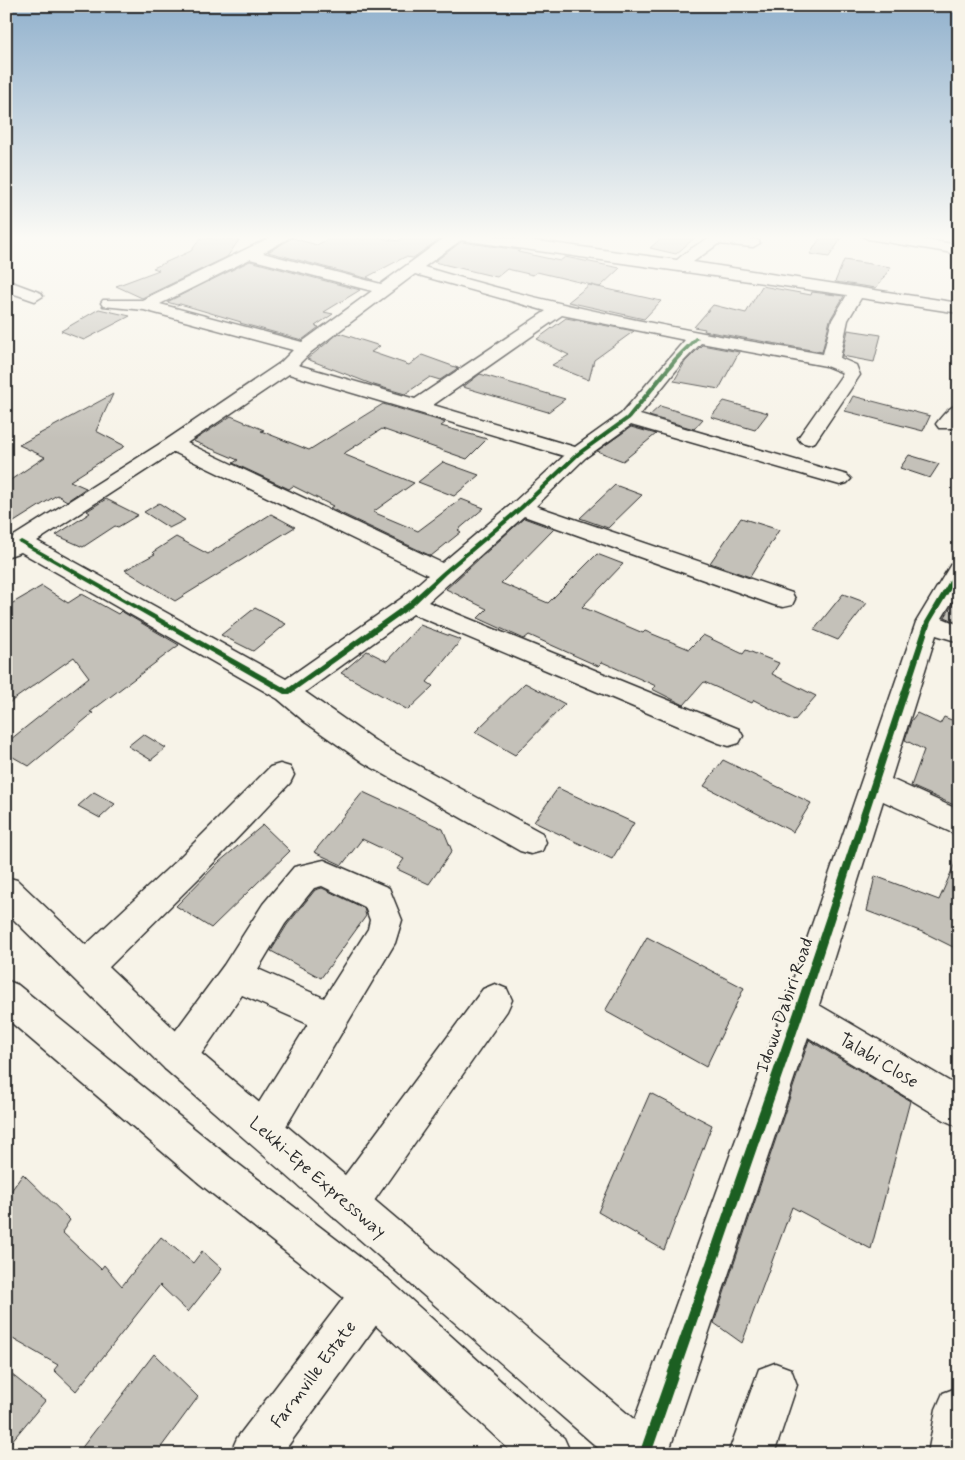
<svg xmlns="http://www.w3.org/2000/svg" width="965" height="1460" font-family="Mynerve,sans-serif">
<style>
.building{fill:#c4c1b9;stroke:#2b2b2b}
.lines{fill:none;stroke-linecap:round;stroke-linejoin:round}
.minor-casing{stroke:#2b2b2b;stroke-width:3}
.highway-casing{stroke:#2b2b2b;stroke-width:3}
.minor{fill:#f7f3e8;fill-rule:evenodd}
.highway{fill:#f7f3e8;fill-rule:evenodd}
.cycleway-casing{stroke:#f7f3e8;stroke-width:3}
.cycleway{fill:#1b5e20;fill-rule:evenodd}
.labels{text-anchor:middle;stroke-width:5;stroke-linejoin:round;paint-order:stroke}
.near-street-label{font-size:18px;fill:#2b2b2b;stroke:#f7f3e8}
</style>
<rect width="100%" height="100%" fill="#f7f3e8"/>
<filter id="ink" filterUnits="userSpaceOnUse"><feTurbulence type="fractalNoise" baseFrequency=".02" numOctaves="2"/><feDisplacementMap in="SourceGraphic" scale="10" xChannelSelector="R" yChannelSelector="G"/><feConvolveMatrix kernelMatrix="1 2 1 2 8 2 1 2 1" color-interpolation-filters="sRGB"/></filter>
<g filter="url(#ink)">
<!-- building -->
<path class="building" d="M335,235L363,239L368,235L398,241L408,235H445L413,258L405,257L367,277L373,280L268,252L292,238L317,245Z
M665,235H698L676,254L650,248Z
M822,235L841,239L829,257L810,254Z
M201,238L239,240L227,257L142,298L116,286L159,270L153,268L191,251Z
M461,242L520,250L518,252L560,261L565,257L620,268L600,287L537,272L533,275L507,269L497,277L434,262Z
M844,260L891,267L876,288L835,282Z
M250,261L360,290L324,312L333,314L315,326L319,327L302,340L240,323L241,322L180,304L177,305L167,302Z
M589,285L661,301L644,319L568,302Z
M762,286L811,295L812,292L844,296L830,320L822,352L704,331L705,329L694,327L713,305L746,313Z
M99,309L130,316L84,340L61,331Z
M566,318L634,331L594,360L589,380L552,365L569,355L537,339Z
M848,330L881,335L874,362L842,356Z
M339,333L380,346L371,352L409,365L422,355L458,368L440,380L430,377L405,394L374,385L307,359Z
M702,345L739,352L719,389L674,381L685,362Z
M480,374L535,390L565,399L548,412L463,387Z
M113,394L96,431L125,446L70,481L86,488L67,501L57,495L6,527V483L45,457L19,445Z
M853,396L930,416L923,431L845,411Z
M724,401L768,413L755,430L711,417Z
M383,404L441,421L445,423L441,426L487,439L467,459L382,429L343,454L414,483L373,512L418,531L461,499L484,508L458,530L461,532L431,556L330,508L333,506L293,486L289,489L233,463L238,460L193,441L231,416L264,430L261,431L309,450Z
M660,406L703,419L694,429L649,416Z
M631,427L656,434L623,461L597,451Z
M909,455L939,464L930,478L900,468Z
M443,462L479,475L454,496L418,482Z
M615,485L642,495L608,528L580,518Z
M106,499L138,515L118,527L115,526L83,547L56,535L90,513L87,511Z
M159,503L185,520L169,528L144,512Z
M271,514L295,527L175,601L125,570L155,554L153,552L176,537L208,554Z
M524,518L554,529L501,583L548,603L597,554L623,564L582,607L643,633L645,631L689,649L703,635L743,654L746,650L779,663L772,674L816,696L794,721L754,700L752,703L704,682L684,705L652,689L656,686L602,662L598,666L529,635L524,639L478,618L487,609L446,589Z
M741,518L779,530L750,577L710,563Z
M42,586L68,603L82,594L118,614L121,611L179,645L90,712L93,713L29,766L6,753V743L89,677L74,657L6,705V607Z
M843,594L867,603L838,640L814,630Z
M959,594V623L945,617Z
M255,608L286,624L253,651L221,635Z
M420,625L461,640L427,682L433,686L408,710L341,673L367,651L387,661Z
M525,683L565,704L515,755L475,732Z
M917,713L940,724L944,717L959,723V792L954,805L911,786L924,750L905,740L911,721Z
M143,734L166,748L151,760L128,746Z
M723,760L811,803L793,832L704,786Z
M558,788L634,823L612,859L534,822Z
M94,792L115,804L100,818L78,806Z
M363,792L443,829L452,851L429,884L397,869L404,859L362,839L342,865L314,852Z
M263,825L290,851L211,928L176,906L219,862Z
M959,854V950L925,933L867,911L875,876L939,900Z
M322,888L364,908L366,916L321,978L271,951L287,925L315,890Z
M647,937L744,988L706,1067L605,1011Z
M809,1040L910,1101L871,1249L792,1207L742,1343L714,1323Z
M650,1093L712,1125L664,1250L598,1212Z
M23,1174L70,1220L62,1232L101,1269L104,1265L122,1286L161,1237L193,1263L202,1251L222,1269L188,1312L160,1285L76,1391L54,1370L58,1365L6,1335V1198Z
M154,1354L198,1397L156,1454H77Z
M6,1370L45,1401L6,1448Z"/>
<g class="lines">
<defs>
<path id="minor" d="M275,235H294L263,253L381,284L448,235H492L677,260C706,235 721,231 758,240L760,243L753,247L718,244L693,262L959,303V313L861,298L848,320L840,358L856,365L860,375L815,442L808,444L801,442L798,438L842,375L841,372L826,366L701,343L682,363L640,415L847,475L851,479L847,483L840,485L833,483L631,425L585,458L536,506L792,593L795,599L792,605L783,607L774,605L524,516L428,602L739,729L743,736L739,743L729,746L719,743L413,614L305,692L384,747L542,833L546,842L542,851L531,854L520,851L364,763L305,722L278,699L21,552L6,557V541L166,440L280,363L293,350L144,310L103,306L101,303L103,300H142ZM461,240L847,295L832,320L823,354C688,331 555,307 424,267ZM250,259L372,291L302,342L160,304ZM415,274L546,311L415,399L298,365L311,352ZM562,315L685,340L621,414L575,447L433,405ZM289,374L564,456L513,503L442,563L187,443ZM174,452L428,575L402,598L286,679L37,541Z
M861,235H895L959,245V254L868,239Z
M6,280L41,293L43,296L35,301L6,291Z
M959,404V422L953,428H939L936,424C942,416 949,407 959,404Z
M959,562V590L942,618L959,625V642L936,635L891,779L959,810V836L883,801L819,1005L959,1087V1127L946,1121L808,1037L668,1454H622L782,1012L916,622L951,564Z
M280,764L290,767L294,775L290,783L201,876L98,978L86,982L74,978L69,967L74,956L179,858L270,767Z
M324,860L389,888L402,920L395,943L276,1143L263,1149L250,1143L244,1130L250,1117L308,1024L242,995L191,1069L178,1074L165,1069L160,1057L165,1045L224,965L263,904L294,867ZM322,886L365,907L370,920L368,929L324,998L258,969L285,924L314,888Z
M495,984L507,989L512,1000L507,1011L362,1218L348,1224L334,1218L328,1204L334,1190L483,989Z
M373,1273L388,1279L394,1294L388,1309L282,1454H230L237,1438L358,1279Z
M775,1363L791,1369L797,1385L774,1454H728L759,1369Z
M959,1387V1454H928L936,1409L943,1393Z"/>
<path id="highway" d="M6,877L17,880L191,1045L656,1438L663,1454H605L165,1069L6,912Z
M6,980L18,985L228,1156L388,1279L564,1438L571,1454H514L358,1309L200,1184L6,1018Z"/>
</defs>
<!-- minor casing -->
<use href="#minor" class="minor-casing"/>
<!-- highway casing -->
<use href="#highway" class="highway-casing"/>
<!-- minor -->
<use href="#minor" class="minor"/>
<!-- highway -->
<use href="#highway" class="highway"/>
<defs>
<path id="cycleway" d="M695,337L699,338L678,360L630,419L580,455L523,509L446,574L413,606L290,694H284L18,542L21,540L23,541L287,689L409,602L442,572L519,507L576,453L626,417L674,358Z
M959,567V575L931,622L804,1012L651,1454H639L794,1012L925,622L956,569Z"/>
</defs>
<!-- cycleway casing -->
<use href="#cycleway" class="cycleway-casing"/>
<!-- cycleway -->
<use href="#cycleway" class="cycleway"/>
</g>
</g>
<!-- sky -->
<linearGradient id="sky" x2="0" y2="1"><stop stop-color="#91b1cd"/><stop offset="0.54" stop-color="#fbfaf5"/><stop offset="1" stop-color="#fbfaf5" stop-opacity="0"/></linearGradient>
<rect width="965" height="439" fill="url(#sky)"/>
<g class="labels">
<!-- near-street labels -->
<g class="near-street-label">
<text transform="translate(784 1005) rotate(-71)" y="6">Idowu Dabiri Road</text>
<text transform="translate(879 1060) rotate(31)" y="6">Talabi Close</text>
<text transform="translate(318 1177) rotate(41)" y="6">Lekki-Epe Expressway</text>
<text transform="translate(313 1374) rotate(-53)" y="6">Farmville Estate</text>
</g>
</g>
<!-- margin -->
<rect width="965" height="1460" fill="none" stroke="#f7f3e8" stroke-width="25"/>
<rect x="12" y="12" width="940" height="1435" fill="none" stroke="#2b2b2b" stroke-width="2" filter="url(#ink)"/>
</svg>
